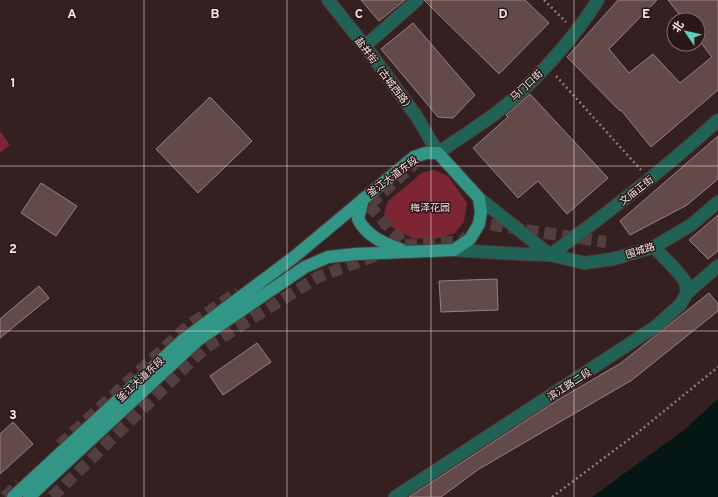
<svg xmlns="http://www.w3.org/2000/svg" width="718" height="497" font-family="Overpass,'Noto Sans SC',sans-serif">
<style>
.green{fill:#7d2533}
.water{fill:#051714}
.building{fill:#624a4b;stroke:#9a7f80}
.lines{fill:none;stroke-linecap:round;stroke-linejoin:round}
.minor-tunnel{stroke:#523e3f;stroke-width:12;stroke-dasharray:12 6;stroke-linecap:butt}
.minor-casing{stroke:#503c3d;stroke-width:14}
.major-casing{stroke:#503c3d;stroke-width:14}
.path{stroke:#8d7b7b;stroke-width:2.5;stroke-dasharray:2 3;stroke-linecap:butt}
.minor{stroke:#216257;stroke-width:12}
.major{stroke:#319686;stroke-width:12}
.grid{fill:none;stroke:#f6e7e7;stroke-width:1;stroke-opacity:0.55}
.labels{text-anchor:middle;stroke-width:3;stroke-linejoin:round;paint-order:stroke}
.street-label{font-size:10px;fill:#f6e7e7;stroke:#2b1618}
.park-label{font-size:10px;fill:#f3d7d8;stroke:#2b1618}
.grid-label{font-size:13px;text-anchor:middle;font-weight:bold;fill:#f6e7e7;stroke:#2b1618;stroke-width:3;stroke-linejoin:round;paint-order:stroke}
</style>
<rect width="100%" height="100%" fill="#352021"/>
<!-- green -->
<path class="green" d="M0,131L10,145L0,153Z
M434,170L448,176L467,203L464,222L455,233L435,239L412,238L388,225L384,214L388,201L423,172Z"/>
<!-- water -->
<path class="water" d="M718,399V497H592L684,430Z"/>
<!-- building -->
<path class="building" d="M361,0H405L379,21Z
M424,0H525L549,23L499,74Z
M618,0H657L609,49L629,73L653,54L680,83L712,57L698,39V20H684L668,0H718V90L651,147L621,110L620,111L567,57Z
M413,23L475,95L453,118L438,117L381,49Z
M530,94L608,178L567,214L538,181L518,198L473,148L508,117L506,115Z
M210,97L252,141L198,193L156,149Z
M718,136V179L687,205L630,235L620,221Z
M41,183L77,206L56,236L21,213Z
M718,215V251L708,259L689,240Z
M497,279L498,310L441,312L439,281Z
M39,286L49,298L0,338V319Z
M709,293L718,304V311L632,380L479,469L441,497H409L556,401L621,363Z
M257,343L271,362L223,395L210,376Z
M13,422L33,444L0,474V434Z"/>
<g class="lines">
<!-- minor-tunnel -->
<path class="minor-tunnel" d="M369,205L405,245L464,241L468,234
M355,214L369,205L414,164
M473,222L606,242
M60,445L188,326L238,292
M5,497L19,484
M52,497L205,348L318,277L380,254"/>
<defs>
<path id="minor" d="M328,0L365,46L417,117L438,153C459,138 481,125 501,109C536,81 574,38 598,0
M365,46L417,0
M479,198L550,255
M454,250L520,254L550,255L585,263L613,259L654,247L691,225L718,202
M550,255C608,213 665,169 718,120
M687,293L718,266
M395,497L655,327L680,305L687,293L685,281L677,271L654,247"/>
<path id="major" d="M363,199L358,219C367,237 384,243 402,250
M13,497L183,340L294,257L414,157L426,153H438L479,198L481,212L479,224L470,239L454,250L356,254L328,257L305,267L198,340L29,497"/>
</defs>
<!-- minor casing -->
<use href="#minor" class="minor-casing"/>
<!-- major casing -->
<use href="#major" class="major-casing"/>
<!-- path -->
<path class="path" d="M544,0L566,22
M556,76L641,170
M552,497L636,434L718,367"/>
<!-- minor -->
<use href="#minor" class="minor"/>
<!-- major -->
<use href="#major" class="major"/>
</g>
<!-- grid -->
<path class="grid" d="M144,0V497M287,0V497M431,0V497M574,0V497M0,166H718M0,331H718"/>
<g class="labels">
<!-- street labels -->
<g class="street-label">
<text transform="translate(385 74) rotate(53)" y="4">盐井街（古城西路）</text>
<text transform="translate(526 85) rotate(-43)" y="4">马门口街</text>
<text transform="translate(392 176) rotate(-37)" y="4">釜江大道东段</text>
<text transform="translate(636 190) rotate(-38)" y="4">文庙正街</text>
<text transform="translate(640 250) rotate(-18)" y="4">围城路</text>
<text transform="translate(140 379) rotate(-43)" y="4">釜江大道东段</text>
<text transform="translate(569 384) rotate(-33)" y="4">滨江路二段</text>
</g>
<!-- park labels -->
<g class="park-label">
<text x="430" y="211">梅泽花园</text>
</g>
</g>
<g class="grid-label">
<text x="72" y="18">A</text>
<text x="215" y="18">B</text>
<text x="359" y="18">C</text>
<text x="503" y="18">D</text>
<text x="646" y="18">E</text>
<text x="13" y="87">1</text>
<text x="13" y="253">2</text>
<text x="13" y="419">3</text>
</g>
<!-- north arrow -->
<g transform="translate(686 32) rotate(304)"><circle r="19" fill="#2b1618" stroke="#7c6a6b"/>
<path d="M0-3L7 15L0 10L-7 15Z" fill="#5ccebb"/>
<text y="-6" font-size="11" font-weight="bold" text-anchor="middle" fill="#f6e7e7">北</text>
</g>
</svg>
